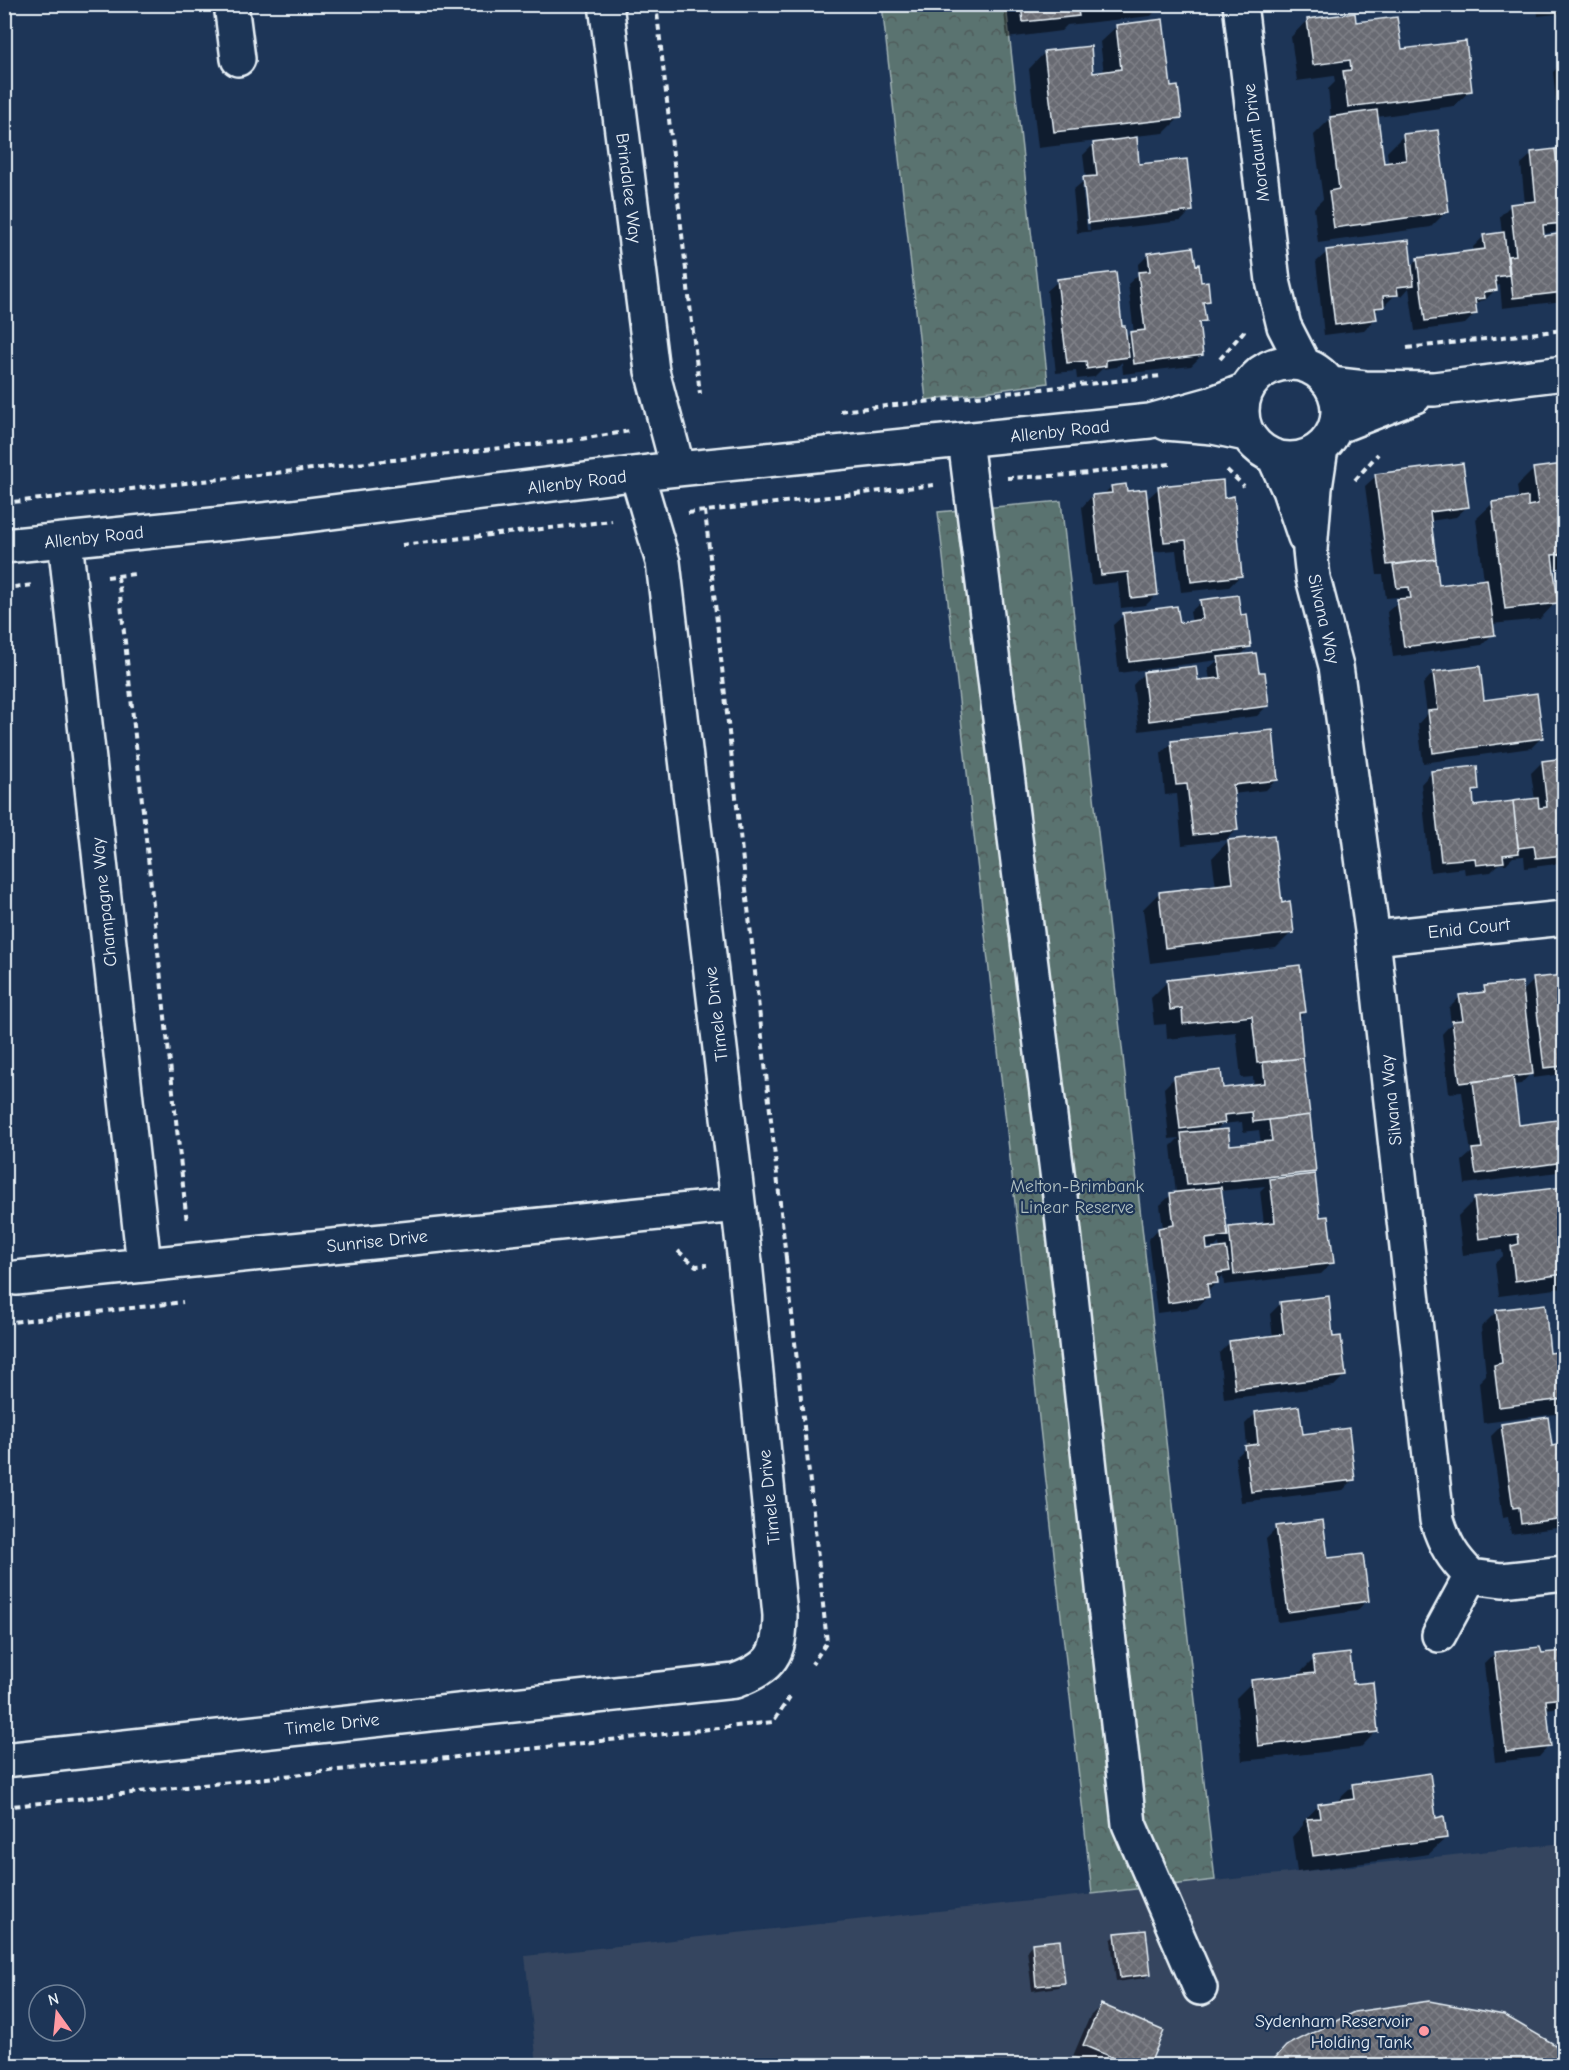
<svg xmlns="http://www.w3.org/2000/svg" width="1569" height="2070" font-family="'Comic Neue',sans-serif">
<style>
.built{fill:#34455f}
.forest{fill:url(#forest-crowns);stroke:#a1b2b4;stroke-width:1.5}
.shadow{fill:#0007;fill-rule:evenodd}
.building{fill:url(#building-cross-hatch);stroke:#e8f1f8;stroke-width:1.5}
.lines{fill:none;stroke-linecap:round;stroke-linejoin:round}
.minor-casing{stroke:#e8f1f8;stroke-width:38}
.path{stroke:#e8f1f8;stroke-width:4;stroke-dasharray:6 4.5;stroke-linecap:butt}
.minor{stroke:#1d3557;stroke-width:33}
.poi-dot{fill:#ff9aa2;stroke:#1d3557;stroke-width:2}
.labels{text-anchor:middle;stroke-width:4.5;stroke-linejoin:round;paint-order:stroke}
.street-label{font-size:18px;fill:#e8f1f8;stroke:#1d3557}
.park-label{font-size:18px;fill:#afbfc1;stroke:#1d3557}
.poi-label{font-size:18px;fill:#e8f1f8;stroke:#1d3557;text-anchor:end}
</style>
<defs>
<pattern id="forest-crowns" width="20" height="18" patternUnits="userSpaceOnUse" patternTransform="scale(1.5)"><rect width="20" height="18" fill="#5a736f"/><path d="M2 6a3 3 0 1 1 6 0M12 15a3 3 0 1 1 6 0" fill="none" stroke="#4f5b5b"/></pattern>
<pattern id="building-cross-hatch" width="8" height="8" patternUnits="userSpaceOnUse" patternTransform="scale(1.5)"><rect width="8" height="8" fill="#686a72"/><path d="M0 0l8 8M0 8l8-8" fill="none" stroke="#7e8087"/></pattern>
</defs>
<rect width="100%" height="100%" fill="#1d3557"/>
<filter id="ink" filterUnits="userSpaceOnUse"><feTurbulence type="fractalNoise" baseFrequency=".0167" numOctaves="2"/><feDisplacementMap in="SourceGraphic" scale="12" xChannelSelector="R" yChannelSelector="G"/><feConvolveMatrix kernelMatrix="1 2 1 2 8 2 1 2 1" color-interpolation-filters="sRGB"/></filter>
<g filter="url(#ink)">
<!-- built -->
<path class="built" d="M1564,1843V2065H537L525,1956Z"/>
<!-- forest -->
<path class="forest" d="M882,5H1006L1048,383L926,400Z
M1061,501L1215,1880L1092,1894L938,512Z"/>
<!-- shadow -->
<path class="shadow" d="M1003,4H1162L1151,16L1067,25L1061,31L1007,38Z
M1537,4H1564V13L1538,16Z
M1307,20L1355,24L1471,90L1454,106L1377,117L1383,165L1389,164L1387,152L1404,135L1447,211L1431,227L1318,243L1314,208L1323,199L1314,135L1331,118L1328,89L1335,82L1334,76L1297,81L1291,37Z
M1117,26L1170,89L1180,117L1164,133L1135,136L1138,166L1192,210L1181,221L1077,233L1073,190L1086,179L1083,155L1097,141L1038,148L1029,69L1045,52L1092,74L1104,73L1100,42ZM1082,186H1085L1090,230H1087Z
M1564,61V118L1558,119L1553,72Z
M1564,149V231L1543,234V237L1564,235V301L1502,308L1500,285L1495,286V290L1485,300L1480,301L1475,306L1476,313L1465,324L1415,331L1409,288L1402,296H1394L1385,305H1382L1374,314L1375,319L1364,330L1324,335L1316,262L1327,252L1410,266L1418,259L1474,252L1473,247L1484,236L1502,234L1500,216L1511,205L1525,204L1521,164L1532,154Z
M1149,254L1200,283L1209,300L1202,307L1204,320L1198,326L1202,355L1191,366L1123,374L1122,362L1117,367L1102,369L1094,377L1077,379L1076,371L1056,373L1047,291L1058,281L1121,328L1125,338L1130,333H1134L1128,284L1139,274L1138,265Z
M1564,466V567L1552,569L1556,602L1540,619L1492,624L1493,634L1482,645L1393,657L1387,612L1399,601L1398,597L1386,598L1383,575H1377L1365,486L1376,476L1467,507L1456,517L1430,521L1438,587L1484,581L1476,519L1493,503L1519,500L1517,486L1534,469Z
M1111,487L1146,500L1159,488L1223,499L1240,576L1229,587L1181,592L1176,550L1152,552L1157,594L1146,605L1121,608L1118,582L1091,585L1082,507L1092,496L1103,495Z
M1201,602L1240,617L1250,646L1240,656L1268,705L1257,716L1139,731L1133,685L1143,674L1196,682L1210,680L1208,669L1218,660L1119,673L1113,625L1124,615L1178,625L1192,623L1190,612Z
M1433,673L1483,701L1542,737L1531,748L1423,763L1418,724L1427,714L1423,684Z
M1172,743L1277,779L1266,790L1233,794L1237,830L1226,840L1182,845L1177,794L1165,795L1161,753Z
M1564,760V863L1525,868L1524,856L1513,857L1506,864H1499L1491,872L1465,875L1464,868L1430,872L1421,784L1431,773L1477,789L1472,795L1473,807L1535,800L1531,773L1542,762Z
M1228,841L1280,905L1292,932L1276,948L1150,963L1143,909L1159,893L1216,887L1212,858Z
M1564,976V1074L1533,1078L1532,1072L1521,1084L1513,1085L1518,1127L1564,1121V1166L1558,1172L1465,1184L1462,1161L1471,1153L1462,1092L1449,1093L1442,1034L1451,1024L1449,1008L1460,997L1479,994L1485,988L1522,992L1534,980Z
M1167,982L1304,1012L1298,1018L1314,1171L1309,1176L1319,1219L1332,1263L1321,1274L1224,1285L1223,1276L1207,1292V1297L1197,1308L1157,1313L1148,1240L1158,1229L1163,1228L1160,1205L1171,1195L1176,1194L1171,1146L1179,1138L1169,1139L1164,1088L1175,1077L1222,1089L1254,1086L1253,1077L1241,1078L1236,1032L1167,1039L1166,1024L1154,1025L1151,998ZM1242,1122L1243,1132L1259,1130L1261,1144L1229,1147L1214,1132L1222,1124ZM1265,1186L1260,1191L1264,1224L1230,1228L1225,1232L1220,1191ZM1219,1243L1220,1250L1206,1251L1205,1248L1215,1247Z
M1562,1188L1564,1207V1288L1499,1296L1495,1263L1503,1256L1502,1250L1463,1255L1458,1216L1474,1200Z
M1281,1303L1332,1339L1344,1376L1334,1386L1224,1399L1219,1353L1230,1342L1273,1337L1270,1314Z
M1497,1311L1549,1354L1564,1352V1413L1483,1423L1479,1382L1486,1375L1481,1327Z
M1256,1413L1302,1436L1354,1479L1343,1490L1241,1502L1235,1458L1247,1447L1245,1424Z
M1502,1425L1551,1448L1561,1446L1564,1471V1527L1511,1534L1508,1517L1503,1518L1491,1436Z
M1277,1528L1327,1560L1367,1600L1357,1611L1278,1622L1266,1539Z
M1564,1652V1707L1545,1709L1549,1746L1539,1757L1495,1762L1484,1664L1495,1653L1540,1655Z
M1314,1659L1352,1685L1377,1731L1360,1748L1242,1761L1236,1698L1252,1682L1298,1675Z
M1353,1786L1434,1820L1446,1838L1429,1854L1297,1872L1292,1837L1303,1825V1822L1319,1805L1336,1802Z
M1116,1935L1150,1973L1145,1978L1116,1982L1111,1940Z
M1032,1944L1064,1982L1059,1987L1032,1991L1027,1950Z
M1101,2006L1147,2066H1096L1073,2056L1090,2016Z"/>
<!-- building -->
<path class="building" d="M1021,4H1129L1078,10L1079,16L1023,22Z
M1355,13L1356,22L1397,17L1402,49L1466,41L1472,91L1348,107L1343,71L1351,70L1350,60L1313,65L1307,19Z
M1163,19L1171,87L1178,86L1182,118L1054,132L1044,51L1091,46L1093,73L1121,69L1116,25Z
M1377,110L1384,163L1406,160L1403,134L1438,130L1449,212L1334,228L1329,191L1339,189L1330,117Z
M1137,137L1139,164L1187,159L1193,211L1088,223L1083,177L1097,176L1093,143Z
M1564,148V223L1555,149Z
M1555,149L1564,223L1543,225L1544,236L1564,233V292L1513,298L1508,256L1516,255L1510,204L1536,201L1531,152Z
M1504,232L1509,275L1495,277L1497,290L1484,292L1485,298L1475,299L1477,314L1425,321L1417,258L1485,249L1483,235Z
M1409,240L1414,285L1397,287L1398,295L1383,296L1384,307L1375,308L1377,319L1335,325L1326,250Z
M1193,247L1196,265L1199,264L1201,282L1208,281L1210,301L1203,302L1206,321L1199,322L1203,355L1134,364L1130,332L1145,330L1138,272L1150,271L1148,253Z
M1116,272L1122,326H1125L1129,357L1106,360V366L1087,369L1086,361L1067,363L1057,279Z
M1463,463L1469,507L1430,512L1436,559L1387,565L1375,474Z
M1564,464V554L1552,555L1558,603L1505,609L1492,502L1528,497V506L1538,504L1533,468Z
M1223,480L1224,498L1234,496L1242,576L1191,582L1186,540L1164,542L1158,486Z
M1126,484L1127,491L1146,489L1158,595L1131,598L1128,572L1101,575L1092,495L1112,493L1111,486Z
M1436,559L1439,585L1487,579L1495,635L1404,647L1397,599L1411,598L1409,587L1397,588L1393,565Z
M1238,595L1241,615L1247,614L1251,647L1129,662L1123,613L1177,606L1180,623L1203,619L1200,600Z
M1256,653L1259,672H1265L1269,706L1149,721L1143,672L1196,666L1198,680L1221,678L1218,657Z
M1480,666L1484,700L1537,693L1543,738L1433,753L1428,711L1438,710L1433,672Z
M1273,730L1278,780L1233,785L1238,830L1193,835L1187,784L1176,785L1171,741Z
M1564,758V855L1536,858L1534,846L1518,848L1513,801L1538,798L1539,808L1547,807L1542,761Z
M1477,766L1479,790L1473,791L1474,806L1513,801L1519,853L1503,855L1504,862L1476,865L1475,858L1441,861L1431,771Z
M1274,835L1282,903L1290,901L1294,933L1165,948L1159,892L1233,883L1228,840Z
M1300,965L1306,1012L1299,1013L1303,1058L1257,1063L1252,1016L1183,1024L1182,1008L1170,1010L1167,980Z
M1564,975V1066L1544,1068L1533,978Z
M1522,982L1533,1074L1460,1083L1452,1021L1463,1020L1459,995L1485,992L1484,986Z
M1303,1058L1310,1115L1253,1122L1252,1112L1224,1115L1225,1123L1180,1129L1174,1076L1221,1070L1223,1088L1265,1083L1263,1062Z
M1513,1076L1519,1125L1564,1119V1162L1476,1174L1472,1149L1482,1148L1473,1082Z
M1310,1115L1316,1172L1187,1185L1181,1133L1228,1129L1230,1145L1272,1141L1269,1120Z
M1315,1174L1320,1217L1328,1216L1334,1263L1234,1275L1229,1227L1275,1222L1270,1179Z
M1221,1187L1228,1236L1206,1239L1207,1250L1226,1247L1230,1271L1217,1273L1218,1283L1207,1284L1209,1297L1168,1303L1158,1228L1174,1225L1170,1193Z
M1563,1187L1564,1274L1515,1281L1511,1246L1519,1244L1518,1234L1479,1239L1474,1198Z
M1329,1296L1333,1337L1341,1336L1346,1376L1235,1389L1229,1341L1284,1334L1280,1302Z
M1545,1304L1550,1353L1564,1351V1399L1499,1407L1494,1365L1502,1363L1496,1310Z
M1299,1406L1303,1434L1349,1428L1355,1480L1251,1492L1245,1446L1258,1444L1255,1412Z
M1548,1417L1552,1446L1562,1444L1564,1460V1518L1521,1524L1519,1507L1513,1508L1501,1424Z
M1323,1520L1328,1558L1363,1554L1369,1601L1288,1612L1276,1526Z
M1540,1647L1542,1653L1564,1651V1698L1546,1700L1551,1747L1506,1752L1494,1652Z
M1350,1653L1353,1684L1373,1682L1378,1732L1258,1746L1251,1680L1315,1673L1313,1657Z
M1430,1773L1436,1818L1444,1816L1447,1838L1313,1856L1307,1819L1320,1818L1318,1804L1354,1799L1352,1784Z
M1146,1930L1151,1974L1120,1978L1115,1933Z
M1060,1940L1065,1983L1036,1986L1032,1943Z
M1429,2001L1504,2015L1564,2050V2066H1268L1286,2046L1354,2012Z
M1101,2004L1164,2031L1149,2066H1132L1083,2045Z"/>
<g class="lines">
<defs>
<path id="minor" d="M231,4L238,59
M606,4L652,371L678,469
M1240,4L1273,281L1284,326L1304,365
M1242 411a48 48 0 1 1 96 0a48 48 0 1 1-96 0Z
M1330,384L1365,388L1434,389L1564,373
M1166,423L1213,427L1246,434
M1336,427L1415,396
M965,440L1060,1196L1129,1824L1200,1988
M1321,448L1315,488L1310,550L1313,578L1336,666L1373,938L1437,1520C1445,1545 1452,1557 1471,1576L1439,1635
M1274,457L1289,490L1305,537
M65,540L144,1265
M4,546L292,517L648,472L1150,421L1211,404L1246,390
M1373,938L1564,918
M16,1278L738,1205
M1471,1576L1502,1580L1564,1573
M4,1760L735,1681C772,1667 780,1654 780,1615L745,1262L663,562L637,474"/>
</defs>
<!-- minor casing -->
<use href="#minor" class="minor-casing"/>
<!-- path -->
<path class="path" d="M656,4L700,394
M1407,348L1564,330
M1220,359L1244,331V327
M840,411L1161,376
M581,439L630,431
M1227,470L1244,486
M1007,478L1070,475L1170,464
M1355,480L1378,454
M4,503L574,440
M705,511L786,1258H784
M688,513L934,485
M402,545L612,521
M118,576L187,1223
M107,577L135,574
M4,588L34,585
M678,1251L696,1266L707,1265
M786,1258L827,1642L812,1664
M4,1323L183,1302
M4,1807L773,1722L791,1695"/>
<!-- minor -->
<use href="#minor" class="minor"/>
</g>
</g>
<!-- markers -->
<circle class="poi-dot" cx="1424" cy="2031" r="6"/>
<g class="labels">
<!-- street labels -->
<g class="street-label">
<text transform="translate(1256 143) rotate(-97)" y="6">Mordaunt Drive</text>
<text transform="translate(629 188) rotate(83)" y="6">Brindalee Way</text>
<text transform="translate(1060 431) rotate(-6)" y="6">Allenby Road</text>
<text transform="translate(577 482) rotate(-7)" y="6">Allenby Road</text>
<text transform="translate(94 537) rotate(-6)" y="6">Allenby Road</text>
<text transform="translate(1324 619) rotate(77)" y="6">Silvana Way</text>
<text transform="translate(104 902) rotate(-96)" y="6">Champagne Way</text>
<text transform="translate(1469 928) rotate(-6)" y="6">Enid Court</text>
<text transform="translate(716 1014) rotate(-97)" y="6">Timele Drive</text>
<text transform="translate(1391 1100) rotate(-96)" y="6">Silvana Way</text>
<text transform="translate(377 1241) rotate(-6)" y="6">Sunrise Drive</text>
<text transform="translate(769 1497) rotate(-96)" y="6">Timele Drive</text>
<text transform="translate(332 1724) rotate(-6)" y="6">Timele Drive</text>
</g>
<!-- park labels -->
<g class="park-label">
<text x="1077" y="1192">Melton-Brimbank<tspan x="1077" dy="21">Linear Reserve</tspan></text>
</g>
<!-- poi labels -->
<g class="poi-label">
<text x="1412" y="2027">Sydenham Reservoir<tspan x="1412" dy="21">Holding Tank</tspan></text>
</g>
</g>
<!-- margin -->
<rect width="1569" height="2070" fill="none" stroke="#1d3557" stroke-width="24"/>
<rect x="12" y="12" width="1545" height="2046" fill="none" stroke="#e8f1f8" stroke-width="2" filter="url(#ink)"/>
<!-- north arrow -->
<g transform="translate(57 2013) rotate(345)"><circle r="28" fill="#1d3557" stroke="#6e8097" stroke-width="1.5"/>
<path d="M0-4.5L10 22L0 15L-10 22Z" fill="#ff9aa2"/>
<text y="-9" font-size="16" font-weight="bold" text-anchor="middle" fill="#e8f1f8">N</text>
</g>
</svg>
